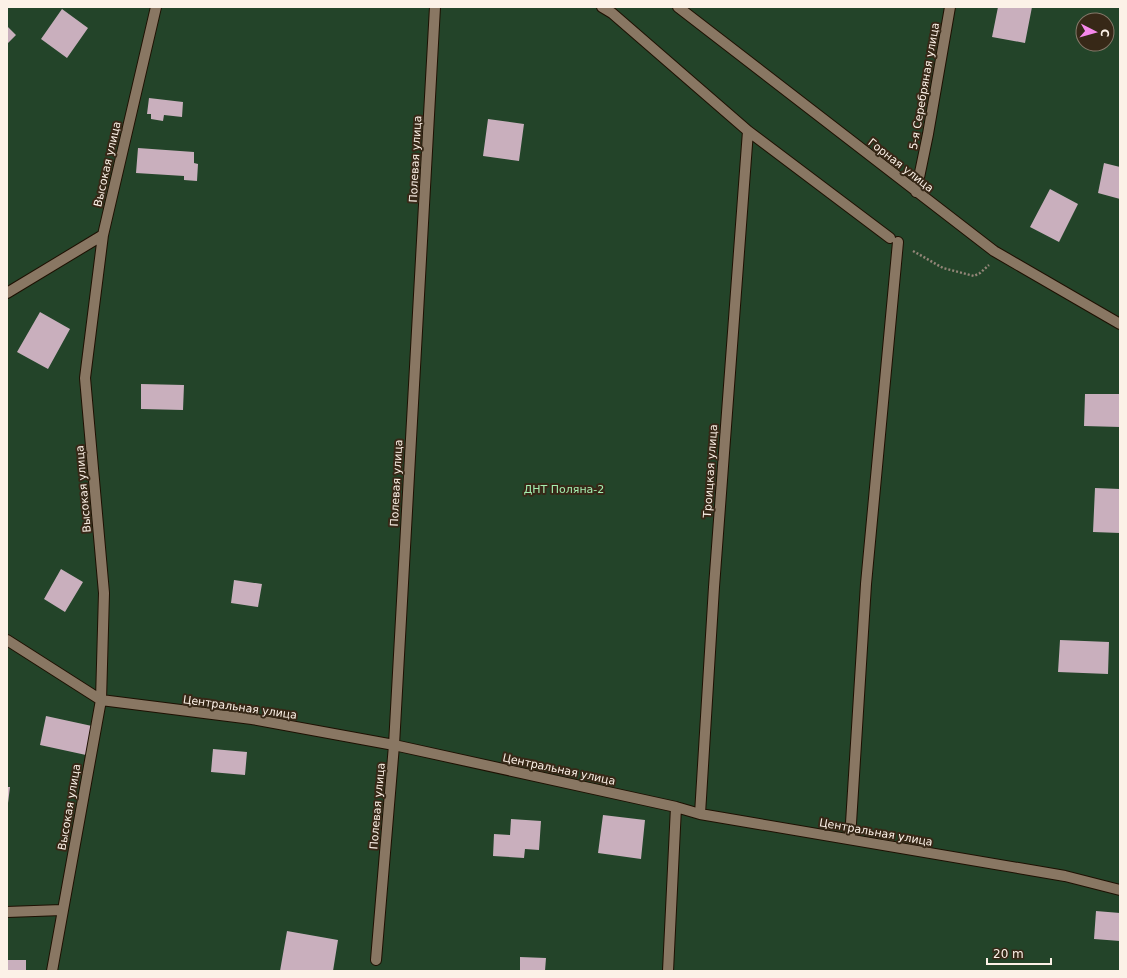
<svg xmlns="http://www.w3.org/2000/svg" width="1127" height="978" font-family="'DejaVu Sans',sans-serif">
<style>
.green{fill:#234429;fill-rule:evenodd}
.building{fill:#c9afbd}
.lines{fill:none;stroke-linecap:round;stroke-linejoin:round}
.minor-casing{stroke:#1e1002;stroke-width:12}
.path{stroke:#948779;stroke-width:2.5;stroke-dasharray:2 2;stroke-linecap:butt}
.minor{stroke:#897763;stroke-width:10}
.labels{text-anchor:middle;stroke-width:4;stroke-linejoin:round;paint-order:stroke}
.street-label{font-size:11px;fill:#fcf1e7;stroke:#372817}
.park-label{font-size:11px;fill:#a5eeb0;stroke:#372817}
</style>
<rect width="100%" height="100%" fill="#372817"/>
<!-- green -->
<path class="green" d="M7,7H1120V971H7ZM1083,20H1107V44H1083Z"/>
<!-- building -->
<path class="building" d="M998,7H1032L1025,43L992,37Z
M62,9L88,28L67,58L41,39Z
M7,26L16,35L7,44Z
M149,98L183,102L182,117L164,115L163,121L151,119V114H147Z
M488,119L524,124L519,161L483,156Z
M138,148L194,152V163L198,164L197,181L184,180V176L136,173Z
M1104,163L1120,167V199L1098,193Z
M1050,189L1078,204L1059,242L1030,227Z
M40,312L70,329L48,369L17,352Z
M141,384L184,385L183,410L141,409Z
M1085,394H1120V427L1084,426Z
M1095,488L1120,489V533L1093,532Z
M61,569L83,582L65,612L44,599Z
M234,580L262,584L258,607L231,603Z
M1060,640L1109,642L1108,674L1058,672Z
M46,716L92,726L86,755L40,745Z
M213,749L247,752L245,775L211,772Z
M7,787H10L8,803H7Z
M603,815L645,820L641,859L598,853Z
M511,819L541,821L539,850L525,849L524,858L493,856L494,834L510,835Z
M1096,911L1120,913V941L1094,939Z
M287,931L338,940L333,971H280Z
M520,957L546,958L545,971H520Z
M7,960H26V971H7Z"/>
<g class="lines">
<defs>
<path id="minor" d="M602,7L612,13L748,131L890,238
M678,7L994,251L1120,324
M916,192L928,134L950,7
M7,293L103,235
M7,640L101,700L252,719L394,745L676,807L700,814L1065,876L1120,890
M700,814L714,587L748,131
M850,839L866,584L898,242
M7,912L62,910
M376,960L394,745L435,7
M52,971L101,700L104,593L85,378L103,235L156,7
M668,971L676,807"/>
</defs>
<!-- minor casing -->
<use href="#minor" class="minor-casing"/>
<!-- path -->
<path class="path" d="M913,251L943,268L974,276L980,273L989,265"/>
<!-- minor -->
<use href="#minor" class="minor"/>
</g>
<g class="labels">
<!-- street labels -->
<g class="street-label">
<text transform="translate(924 86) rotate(-80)" y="4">5-я Серебряная улица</text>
<text transform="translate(415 159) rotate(-87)" y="4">Полевая улица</text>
<text transform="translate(107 164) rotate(-77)" y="4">Высокая улица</text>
<text transform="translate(901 165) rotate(38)" y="4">Горная улица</text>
<text transform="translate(710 471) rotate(-86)" y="4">Троицкая улица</text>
<text transform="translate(396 483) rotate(-87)" y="4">Полевая улица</text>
<text transform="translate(83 489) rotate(-95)" y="4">Высокая улица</text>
<text transform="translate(240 707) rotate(8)" y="4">Центральная улица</text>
<text transform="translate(559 769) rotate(12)" y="4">Центральная улица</text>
<text transform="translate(377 806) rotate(-85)" y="4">Полевая улица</text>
<text transform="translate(69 807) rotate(-80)" y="4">Высокая улица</text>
<text transform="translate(876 832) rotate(10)" y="4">Центральная улица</text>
</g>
<!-- park labels -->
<g class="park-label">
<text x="564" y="493">ДНТ Поляна-2</text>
</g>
</g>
<!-- border -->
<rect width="1127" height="978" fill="none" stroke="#fcf1e7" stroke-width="16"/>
<!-- north arrow -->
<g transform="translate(1095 32) rotate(96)"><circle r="19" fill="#372817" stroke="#86786a"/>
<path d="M0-3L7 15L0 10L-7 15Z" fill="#f788eb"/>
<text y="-6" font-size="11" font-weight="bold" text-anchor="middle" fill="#fcf1e7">С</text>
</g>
<!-- scale -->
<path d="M987 958v6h64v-6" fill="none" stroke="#fcf1e7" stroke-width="2"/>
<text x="993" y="958" font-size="12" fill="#fcf1e7" stroke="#372817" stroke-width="3" paint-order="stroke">20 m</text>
</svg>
